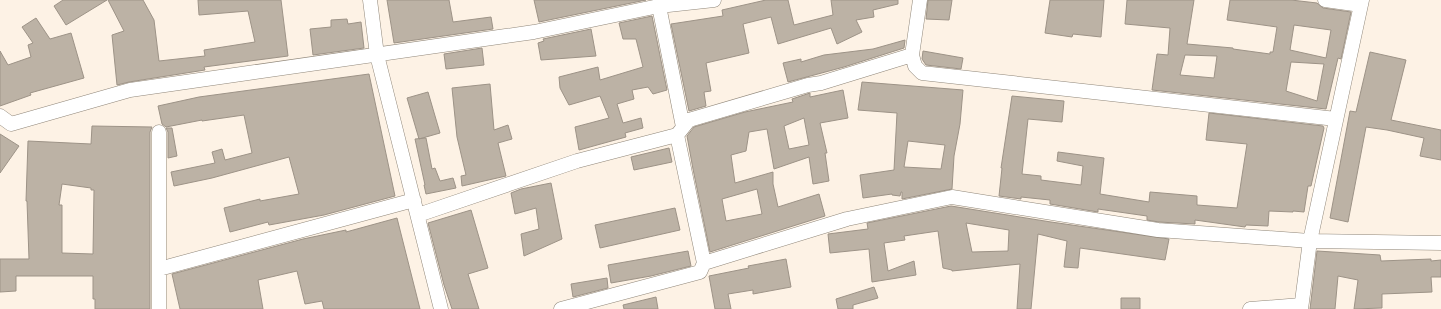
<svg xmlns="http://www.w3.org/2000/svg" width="1441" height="309" font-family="Rubik,sans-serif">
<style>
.building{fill:#bcb2a5;stroke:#9d9387;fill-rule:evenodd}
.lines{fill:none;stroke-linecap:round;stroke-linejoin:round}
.street-casing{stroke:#90877a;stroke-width:15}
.street{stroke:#fff;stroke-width:14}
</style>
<rect width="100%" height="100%" fill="#fdf2e5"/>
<!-- building -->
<path class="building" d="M63,0H107L66,25L54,6Z
M108,0H143L154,20L159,61L205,56L204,50L255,42L248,11L199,15L198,0H281L288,56L204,67L205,70L129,82L117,85L112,35L124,31Z
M387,0H449L453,22L491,17L493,29L394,43Z
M534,0H646L539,22Z
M766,0H788L794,25L833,15L831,0H898V4L873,10L874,17L856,20L862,32L837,44L831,28L778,44L771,17L743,24L749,53L706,63L711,91L704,92L706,106L689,111L671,24L723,16L722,10Z
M928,0H952L949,20L926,19Z
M1050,0H1104L1101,37L1073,34L1072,37L1045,33Z
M1127,0H1194L1187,44L1233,48V49L1270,54V52H1273L1277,27L1227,20L1230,0H1291L1317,3L1323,8L1351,12L1341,59L1338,58L1326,109L1152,90L1157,54L1168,55L1170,28L1125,24ZM1294,25L1331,30L1326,58L1290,50ZM1185,55L1217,56L1214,78L1180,75ZM1291,62L1324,64L1317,101L1286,91Z
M652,16L667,90L653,94L648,87L632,90L634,99L617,104L623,123L641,118L643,128L625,133L626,137L579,150L575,127L609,118L600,96L569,105L560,88L559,77L598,67L600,80L643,67L636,39H623L619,23Z
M36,18L50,39L71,33L84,78L30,93L31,95L0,106V51L8,65L31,57L28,45L33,43L22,27Z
M347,19L348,24L361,22L364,48L313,55L310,29L331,27V20Z
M591,29L596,56L541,60L538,43L544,41L543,39Z
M905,40L904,48L844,67L788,82L783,63L801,59V62L824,55L873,49Z
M482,48L484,65L446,69L444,54Z
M923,51L963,58L961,69L926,65L922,59Z
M1370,52L1406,60L1391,120L1441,130V160L1420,156L1424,138L1387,130L1366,127L1348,222L1330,218L1350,111L1356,112Z
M369,74L395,196L324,215L269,225L268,222L230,232L224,208L260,199V201L299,194L289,157L212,178L174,186L171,172L215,163L212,152L222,149L225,160L252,153L244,115L202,121V120L166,127L162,124L158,106L199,97Z
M862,82L963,90L960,124L954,156L952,189L902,199V192H901L900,196L892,195V194L863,198L860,175L894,170L897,113L858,110ZM908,141L945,145L941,169L904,167Z
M490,84L494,130L508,125L512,139L498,143L506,176L462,186L461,176L466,175L457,137L452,88Z
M843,90L848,118L820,123L827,153H825L829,181L813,184L809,157L774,169L767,129L749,132L746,151L731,155L735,183L773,172V184L778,207L819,194L825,216L710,252L693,169L687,136L694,127L745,112L793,102L792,99L810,93V97ZM804,118L809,145L789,149L784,126ZM757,189L762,214L726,221L722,199Z
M428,92L440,133L419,139L407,98Z
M1012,96L1064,101L1062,122L1028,119L1022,174L1041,176V180L1081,185L1083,166L1057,161L1058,152L1104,158L1100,194L1149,202L1150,192L1197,196V205L1237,208L1247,144L1206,140L1209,113L1323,126L1324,128L1311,186H1308L1304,212L1293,211V212L1269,211L1268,226L1246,225L1245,227L1195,220V224L1159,222L1147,220V216L1098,209V212L1050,204V200L1021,197V199L999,196L1002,168H1001Z
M92,126L152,127L150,132V309H95V299H93V276H16V291L0,292V259H29L27,201H26L28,141L91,144ZM62,184L91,188V190H94L93,254L62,253V205H59Z
M166,128H172L177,156L168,158V132Z
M0,134L19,146L0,173Z
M426,138L432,169L435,168L440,181L453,178L456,188L426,194L424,185H425L415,139Z
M669,148L672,162L634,170L631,157Z
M551,183L562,239L524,256L521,234L539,229L536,208L515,214L511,193L521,189Z
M951,206L1051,222L1169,239L1165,260L1080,248L1078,268L1064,267L1067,241L1038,234L1031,309H1017L1020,264L952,271V270L943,268L938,231L904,236L905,240L884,243L888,271L914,261L916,275L872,282L869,249L830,253L828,234L868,229L867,223ZM966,223L1009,230L1008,251L972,252Z
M675,208L680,230L600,248L595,225Z
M471,210L488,268L468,274L479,309H452L444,285L428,223Z
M397,218L420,309H324L322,301L305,304L297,271L258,280L263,309H180L172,274L303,239L346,230V232Z
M688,251L691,266L651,276L611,283L608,265Z
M1317,251L1380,255L1381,261L1431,259V261L1441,260V277H1431L1432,292L1382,294V308L1354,309L1358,280L1338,276L1335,309H1310Z
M786,259L791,287L753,294V290L728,294L731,309H715L709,276L749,268L748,266Z
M607,278L608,288L573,297L571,284Z
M874,287L878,298L853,305V309H838L836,299Z
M656,297L658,309H624L623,305Z
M1121,298H1140V309H1121Z"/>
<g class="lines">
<defs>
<path id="street" d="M370,0L377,55L441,309
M1325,0L1361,5
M659,6L683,127
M912,55L915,66L922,73L1336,119
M0,116L11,124L130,90L534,32L659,6L714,0
M677,135L704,263
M418,215L577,161L677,135L689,120L808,85L821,83L912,55L920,0
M159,269L414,200
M159,309V132
M561,309L700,272L704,263L847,219L952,197L1158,230L1310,241L1441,243
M1250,309L1301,305
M1301,309L1310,241L1362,0"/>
</defs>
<!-- street casing -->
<use href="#street" class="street-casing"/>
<!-- street -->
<use href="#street" class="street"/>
</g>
</svg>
